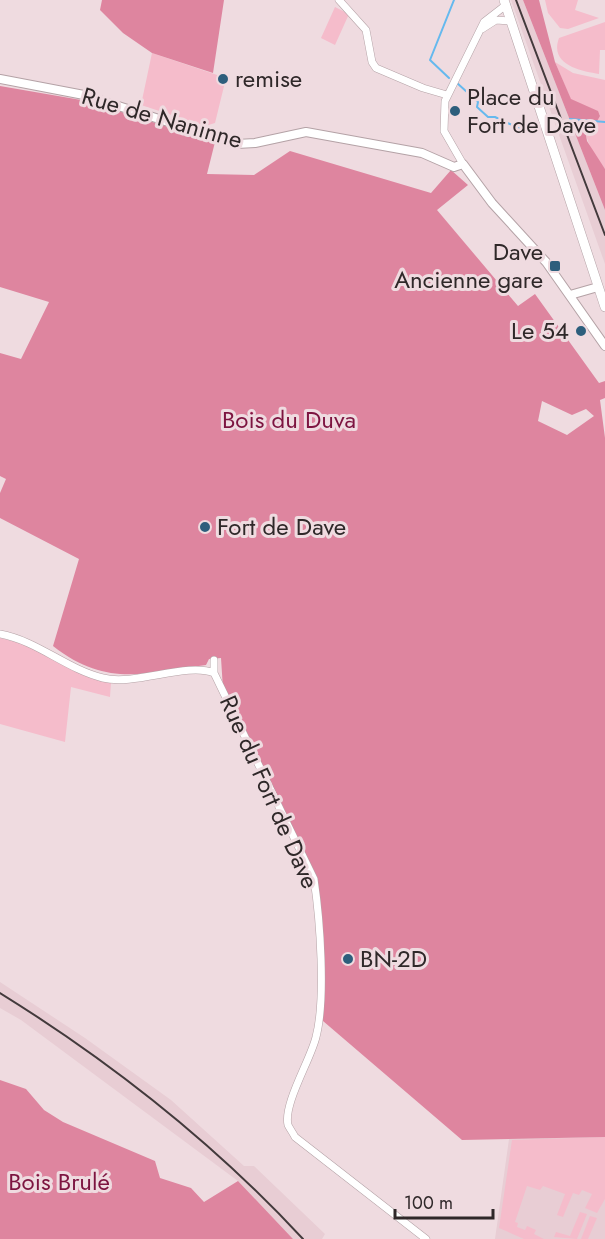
<svg xmlns="http://www.w3.org/2000/svg" width="605" height="1239" font-family="Jost,sans-serif">
<style>
.built{fill:#e8cdd4}
.green{fill:#f5bccb}
.forest{fill:#de859f;fill-rule:evenodd}
.lines{fill:none;stroke-linecap:round;stroke-linejoin:round}
.stream{stroke:#65b9ee;stroke-width:2}
.minor-casing{stroke:#b4a2a6;stroke-width:8}
.tertiary-casing{stroke:#b4a2a6;stroke-width:10}
.secondary-casing{stroke:#b4a2a6;stroke-width:10}
.minor{stroke:#fff;stroke-width:7}
.tertiary{stroke:#fff;stroke-width:8}
.secondary{stroke:#fff;stroke-width:9}
.rail{stroke:#433a3c;stroke-width:2}
.poi-dot{fill:#2d5e7c;stroke:#efdbe0;stroke-width:2}
.labels{text-anchor:middle;stroke-width:6;stroke-linejoin:round;paint-order:stroke}
.poi-label{font-size:24px;fill:#2f2829;stroke:#efdbe0;text-anchor:start}
.street-label{font-size:24px;fill:#2f2829;stroke:#efdbe0}
.park-label{font-size:24px;fill:#7d1440;stroke:#efdbe0}
</style>
<rect width="100%" height="100%" fill="#efdbe0"/>
<!-- built -->
<path class="built" d="M511,0H523L605,210V264Z
M0,982L85,1038L171,1100L244,1166H254L325,1234L322,1239H293L238,1181L21,1020L0,1008Z
M605,1137V1239H495L509,1139Z"/>
<!-- green -->
<path class="green" d="M545,0H578L575,10L599,18L568,29L560,28L548,13Z
M335,7L349,14L335,45L321,38Z
M605,22V50H600L599,74C581,71 549,65 559,38Z
M152,53L226,78L215,123L205,126L141,105Z
M555,62L573,73L605,80V169C594,155 585,141 584,123H596L600,115L597,111L571,100Z
M0,638L21,643L111,682L110,697L71,687L65,742L0,724Z
M605,1137V1199L597,1213L585,1208L592,1194L582,1190L579,1195L573,1193L563,1217L557,1215L565,1194L543,1186L540,1190L527,1186L515,1222L518,1223L517,1227L525,1230L527,1226L536,1230L534,1234L544,1239H524L499,1228L512,1140Z
M580,1212L587,1214L577,1239L554,1237L556,1232L570,1236Z
M590,1216L597,1218L588,1239H581Z"/>
<!-- forest -->
<path class="forest" d="M102,0H224L213,73L152,53L123,33L100,10Z
M523,0H539L555,62L571,99L598,111L600,116L596,123H584L587,141L605,169V210Z
M0,86L87,101L215,142L207,174L254,175L290,151L431,193L451,170L468,185L437,210L518,306L535,294L599,383L605,381V398L600,400L605,438V1137L462,1140L323,1021L322,927L317,880L223,689L221,658L209,659L206,665C144,673 107,688 53,646L79,559L0,518V493L6,479L0,476V353L21,359L49,302L0,287ZM542,401L572,415L586,409L594,416L567,435L538,421Z
M0,1080L26,1089L44,1110L63,1122L155,1161L160,1178L191,1188L204,1202L238,1181L293,1239H0Z"/>
<g class="lines">
<!-- stream -->
<path class="stream" d="M449,78L430,60L454,0
M457,83L478,102L477,107L488,117H495L529,133L538,131
M570,119L605,122"/>
<defs>
<path id="minor" d="M339,0L366,30L372,62L376,68L423,88L447,95
M482,29L496,20L511,21
M463,164L444,131L445,101L484,22L506,5
M0,634C38,641 66,669 103,678C135,686 187,662 214,673L314,879C320,919 326,999 316,1037C311,1059 283,1104 288,1125C290,1129 293,1133 295,1137L426,1239
M214,673V660"/>
<path id="tertiary" d="M0,79L84,95L237,144L255,143L306,132L422,153L454,167L463,164L492,203L546,262L605,346
M570,295L598,287"/>
<path id="secondary" d="M504,0L605,307"/>
</defs>
<!-- minor casing -->
<use href="#minor" class="minor-casing"/>
<!-- tertiary casing -->
<use href="#tertiary" class="tertiary-casing"/>
<!-- secondary casing -->
<use href="#secondary" class="secondary-casing"/>
<!-- minor -->
<use href="#minor" class="minor"/>
<!-- tertiary -->
<use href="#tertiary" class="tertiary"/>
<!-- secondary -->
<use href="#secondary" class="secondary"/>
<!-- rail -->
<path class="rail" d="M516,0L605,235
M0,993C111,1062 214,1143 303,1239"/>
</g>
<!-- markers -->
<g class="poi-dot">
<circle cx="223" cy="79" r="6"/>
<circle cx="455" cy="111" r="6"/>
<rect x="549" y="260" width="12" height="12" rx="3"/>
<circle cx="581" cy="331" r="6"/>
<circle cx="205" cy="527" r="6"/>
<circle cx="348" cy="959" r="6"/>
</g>
<g class="labels">
<!-- poi labels -->
<g class="poi-label">
<text x="235" y="87">remise</text>
<text x="467" y="105">Place du<tspan x="467" dy="28">Fort de Dave</tspan></text>
<text x="543" y="260" text-anchor="end">Dave<tspan x="543" dy="28">Ancienne gare</tspan></text>
<text x="569" y="339" text-anchor="end">Le 54</text>
<text x="217" y="535">Fort de Dave</text>
<text x="360" y="967">BN-2D</text>
</g>
<!-- street labels -->
<g class="street-label">
<text transform="translate(162 118) rotate(16)" y="8">Rue de Naninne</text>
<text transform="translate(269 792) rotate(66)" y="8">Rue du Fort de Dave</text>
</g>
<!-- park labels -->
<g class="park-label">
<text x="289" y="428">Bois du Duva</text>
<text x="59" y="1190">Bois Brulé</text>
</g>
</g>
<!-- scale -->
<path d="M395 1209v9h98v-9" fill="none" stroke="#2f2829" stroke-width="3"/>
<text x="404" y="1209" font-size="18" fill="#2f2829" stroke="#efdbe0" stroke-width="4.5" paint-order="stroke">100 m</text>
</svg>
